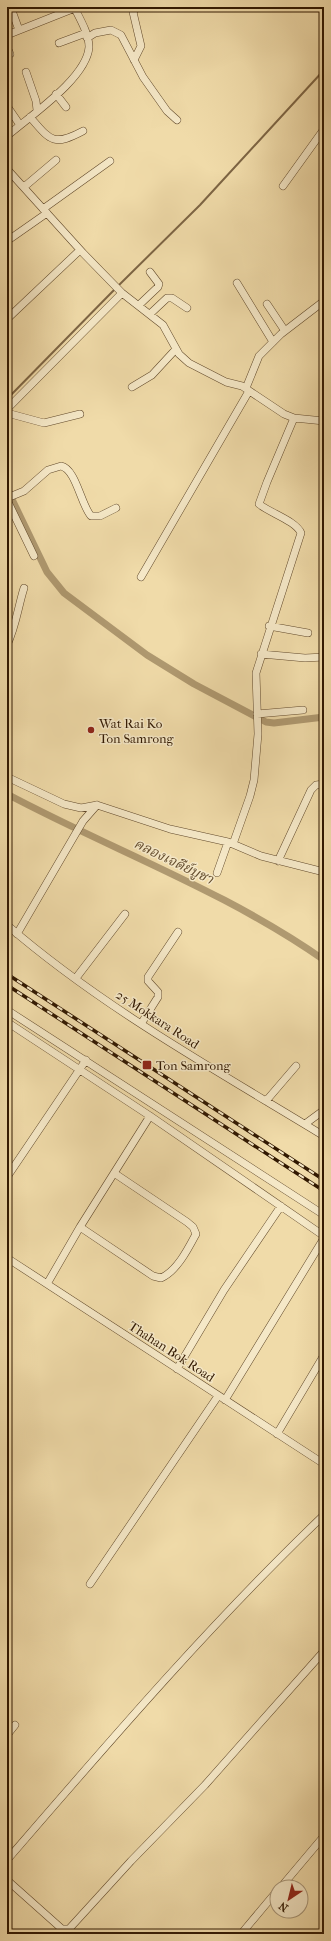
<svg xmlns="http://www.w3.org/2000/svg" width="331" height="1941" font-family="'IM FELL French Canon','Noto Serif Thai',serif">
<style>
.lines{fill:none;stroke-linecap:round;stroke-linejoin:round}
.stream{stroke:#7d6544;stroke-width:2}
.canal{stroke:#af9970;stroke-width:7}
.minor-casing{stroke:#61492b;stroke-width:8}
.minor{stroke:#f5e8c7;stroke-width:7}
.rail-casing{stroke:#311801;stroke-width:3.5}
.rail{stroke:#f5e8c7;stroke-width:2;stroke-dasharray:6;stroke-linecap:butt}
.poi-dot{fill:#8f2418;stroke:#f5e8c7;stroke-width:1.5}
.labels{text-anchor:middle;stroke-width:3;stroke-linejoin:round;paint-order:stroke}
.poi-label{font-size:13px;fill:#311801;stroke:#f5e8c7;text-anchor:start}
.street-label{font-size:13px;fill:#311801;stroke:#f5e8c7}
.water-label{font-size:14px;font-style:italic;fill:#634c2d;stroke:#f5e8c7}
</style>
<rect width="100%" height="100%" fill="#f0dba9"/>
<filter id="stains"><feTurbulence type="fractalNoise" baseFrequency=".005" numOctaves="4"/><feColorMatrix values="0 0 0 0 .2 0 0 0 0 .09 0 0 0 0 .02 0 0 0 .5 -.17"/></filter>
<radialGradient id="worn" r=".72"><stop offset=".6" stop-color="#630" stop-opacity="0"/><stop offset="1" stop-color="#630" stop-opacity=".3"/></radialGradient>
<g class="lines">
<!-- stream -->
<path class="stream" d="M118,286L200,205L324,70
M7,399L115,289"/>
<!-- canal -->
<path class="canal" d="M7,489L47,572L64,593L147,655L194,684L266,722L274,723L324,717
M7,794C112,850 226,891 324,960"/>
<defs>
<path id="minor" d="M12,11L19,30
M7,35L75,8
M87,38L95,33L111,30L121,35L143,77L167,111L177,120
M59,43L86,33
M7,47L10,54
M134,60L141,46L133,12L137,7
M26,72L36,101L37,110
M56,94L66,107
M7,106L20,125
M30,117C50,140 53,147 83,131
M7,136C30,116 87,78 89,47C89,34 80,19 74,7
M7,169L83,253L122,293L163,325L179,354L189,363L226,382L242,386L284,414L294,418L324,421
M283,186L324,129
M24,187L56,160
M43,209L110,161
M7,241L47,213
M237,283L273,342
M267,304L285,331
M139,305L158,287L159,284L150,272
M150,314L167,298H172L187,308
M7,319L80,250
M323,355H324
M132,387L152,375L176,349
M246,388L259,356L281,334L324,301
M7,409L122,293
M7,413L44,423L80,414
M7,498L24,491L48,470L61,466C76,469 81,505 91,516H100L116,508
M7,500L34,556
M141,577L249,391
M269,626L308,633
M7,645C16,626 18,607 24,588
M261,654L305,658L324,657
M257,714L303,710
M7,777L64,804L81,808L97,805L170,829L228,842L261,856L324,872
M233,844L250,796L254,780L258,734L256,673L301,533C296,521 270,513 259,504L267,482L294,418
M278,861L311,790L316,785L324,784
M217,873L228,842
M7,925C103,1008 216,1070 324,1136
M324,932V931
M17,934L83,821L97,805
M76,978L125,914
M7,1010L324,1215
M7,1022L150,1116L324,1236
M141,1024L158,997V992L148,981V977L178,932
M266,1101L296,1066
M305,1124L324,1110
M7,1177L86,1060
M80,1227L153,1276L161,1278C177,1271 188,1249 196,1234L193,1227L187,1222L114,1173
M7,1258L324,1464
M47,1284L80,1227L150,1116
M177,1369L224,1290L281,1206
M225,1400L324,1238
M277,1434L324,1355
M90,1584L218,1396
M7,1735L15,1725
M7,1860C109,1742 211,1623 324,1515
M7,1880L62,1929H69L131,1861L205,1785L324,1651
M281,1887L324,1836
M241,1934L277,1891"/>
</defs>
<!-- minor casing -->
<use href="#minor" class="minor-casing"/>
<!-- minor -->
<use href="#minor" class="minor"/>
<defs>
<path id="rail" d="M7,974L324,1180
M7,985L324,1191"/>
</defs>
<!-- rail casing -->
<use href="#rail" class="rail-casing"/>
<!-- rail -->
<use href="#rail" class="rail"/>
</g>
<!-- markers -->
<g class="poi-dot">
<circle cx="91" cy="730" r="4"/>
<rect x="142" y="1060" width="10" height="10" rx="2"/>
</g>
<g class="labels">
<!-- poi labels -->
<g class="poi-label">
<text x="99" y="728">Wat Rai Ko<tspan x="99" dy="15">Ton Samrong</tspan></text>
<text x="156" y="1070">Ton Samrong</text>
</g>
<!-- street labels -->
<g class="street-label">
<text transform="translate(158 1019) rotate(33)" y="5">25 Mokkara Road</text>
<text transform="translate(172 1351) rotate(33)" y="5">Thahan Bok Road</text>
</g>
<!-- water labels -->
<g class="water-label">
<text transform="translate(174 861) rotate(26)" y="5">คลองเจดีย์บูชา</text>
</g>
</g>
<!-- margin -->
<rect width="331" height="1941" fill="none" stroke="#f0dba9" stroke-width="24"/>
<rect x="8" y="8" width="315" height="1925" fill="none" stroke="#311801" stroke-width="2"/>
<rect x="12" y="12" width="307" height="1917" fill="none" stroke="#311801"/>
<!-- north arrow -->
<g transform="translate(289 1899) rotate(215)"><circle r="19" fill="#f5e8c7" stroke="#a79578"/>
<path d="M0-3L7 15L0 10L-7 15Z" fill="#8f2418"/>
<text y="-6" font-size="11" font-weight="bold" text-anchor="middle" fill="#311801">N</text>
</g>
<rect width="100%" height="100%" filter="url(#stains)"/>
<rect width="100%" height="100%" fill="url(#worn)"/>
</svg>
